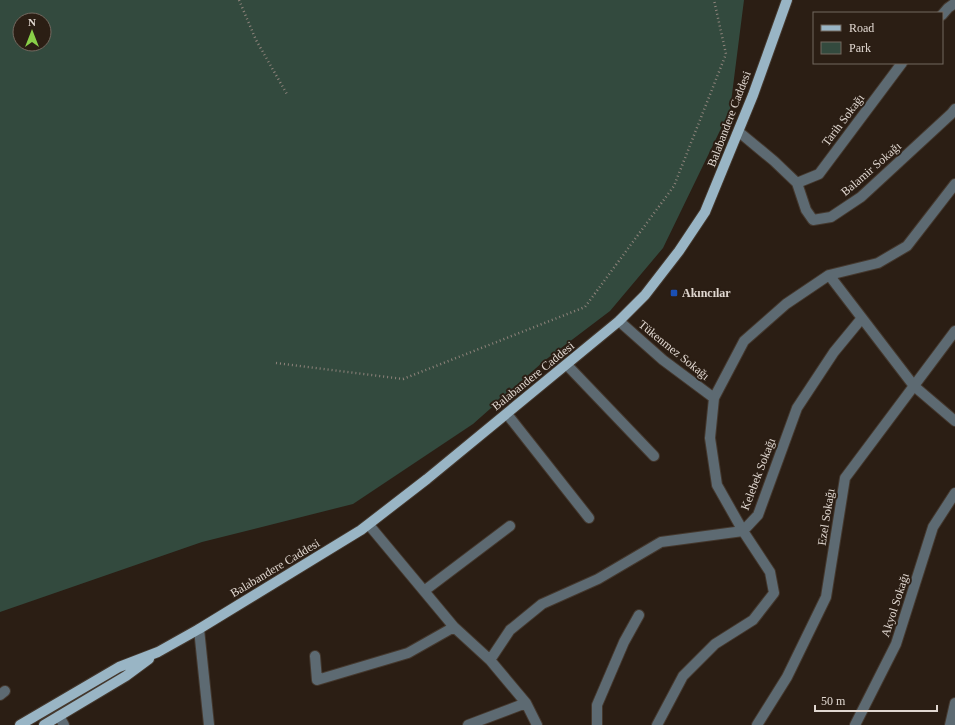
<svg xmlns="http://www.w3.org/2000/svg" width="955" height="725" font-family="Georgia,serif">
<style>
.green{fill:#334a3e;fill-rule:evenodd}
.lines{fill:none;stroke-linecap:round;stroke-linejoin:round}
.minor-casing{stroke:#44382e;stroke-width:12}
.major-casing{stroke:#44382e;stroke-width:12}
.path{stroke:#8e837b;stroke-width:2.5;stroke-dasharray:1 3;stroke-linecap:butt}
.minor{stroke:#5d6a72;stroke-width:10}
.major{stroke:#99b5c5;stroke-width:10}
.transit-dot{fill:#1a4fb4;stroke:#2b1e14;stroke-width:1.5}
.labels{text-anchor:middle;stroke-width:4;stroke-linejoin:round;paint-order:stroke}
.street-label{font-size:12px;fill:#e0d7d0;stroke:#2b1e14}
.poi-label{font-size:12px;font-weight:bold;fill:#e0d7d0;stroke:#2b1e14;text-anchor:start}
</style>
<rect width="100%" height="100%" fill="#2b1e14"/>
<!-- green -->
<path class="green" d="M0,0H744L730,110L663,248L610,311L544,361L473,424L353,504L202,542L0,612ZM20,20H44V44H20Z"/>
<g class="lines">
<defs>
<path id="minor" d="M942,15L948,8L955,3
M739,132L774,161L797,183L806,210L813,220L831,217L861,197L951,114L955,109
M797,183L819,174L902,63
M829,275L914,386L955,421
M619,321L663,360L714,398
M567,365L654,456
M507,414L589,518
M369,525L454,627L490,660L526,703L537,725
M424,591L510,526
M199,629L209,725
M315,656L317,680L408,653L454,627
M490,660L510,630L542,604L598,579L661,542L743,531L758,515L797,408L834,352L862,318
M0,695L5,691
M59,716L64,725
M468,725L526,703
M597,725V705L624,642L639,615
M657,725L683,676L715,644L753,620L774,593L770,572L743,531L717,485L710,438L714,398L744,341L786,304L829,275L878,263L907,246L955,184
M757,725L787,677L826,597L845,478L955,331
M855,725L896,644L933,527L955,493
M950,725L955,703"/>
<path id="major" d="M20,725L119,667L158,652L199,629L361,530L427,479L619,321L645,295L679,251L705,212L753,95L787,0
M44,725L126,676L149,659"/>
</defs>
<!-- minor casing -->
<use href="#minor" class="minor-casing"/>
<!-- major casing -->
<use href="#major" class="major-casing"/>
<!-- path -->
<path class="path" d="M239,0L256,40L288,96
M276,363L403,379L585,307L674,186L726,54L714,0"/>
<!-- minor -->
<use href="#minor" class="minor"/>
<!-- major -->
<use href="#major" class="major"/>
</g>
<!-- markers -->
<rect class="transit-dot" x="670" y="289" width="8" height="8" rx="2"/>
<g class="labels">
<!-- street labels -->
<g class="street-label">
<text transform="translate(729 119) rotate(-69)" y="4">Balabandere Caddesi</text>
<text transform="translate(843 120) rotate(-53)" y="4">Tarih Sokağı</text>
<text transform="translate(871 169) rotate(-41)" y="4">Balamir Sokağı</text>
<text transform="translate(674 350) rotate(39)" y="4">Tükenmez Sokağı</text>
<text transform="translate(533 376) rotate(-39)" y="4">Balabandere Caddesi</text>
<text transform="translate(758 474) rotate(-69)" y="4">Kelebek Sokağı</text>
<text transform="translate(826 517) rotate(-81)" y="4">Ezel Sokağı</text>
<text transform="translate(275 568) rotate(-31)" y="4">Balabandere Caddesi</text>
<text transform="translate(895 605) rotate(-72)" y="4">Akyol Sokağı</text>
</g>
<!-- poi labels -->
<g class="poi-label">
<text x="682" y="297">Akıncılar</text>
</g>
</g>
<!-- legend -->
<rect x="813" y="12" width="130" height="52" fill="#2b1e14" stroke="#73685f"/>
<rect x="821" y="25" width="20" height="6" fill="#99b5c5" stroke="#73685f"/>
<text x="849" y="32" font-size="12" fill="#e0d7d0">Road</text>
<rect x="821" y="42" width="20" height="12" fill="#334a3e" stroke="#73685f"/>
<text x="849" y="52" font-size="12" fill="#e0d7d0">Park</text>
<!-- north arrow -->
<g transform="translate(32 32)"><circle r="19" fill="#2b1e14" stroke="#73685f"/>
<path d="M0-3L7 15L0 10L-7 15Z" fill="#89cf48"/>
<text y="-6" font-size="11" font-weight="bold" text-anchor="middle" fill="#e0d7d0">N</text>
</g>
<!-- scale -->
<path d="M815 705v6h122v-6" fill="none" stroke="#e0d7d0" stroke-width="2"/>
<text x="821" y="705" font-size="12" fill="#e0d7d0" stroke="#2b1e14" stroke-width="3" paint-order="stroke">50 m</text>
</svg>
